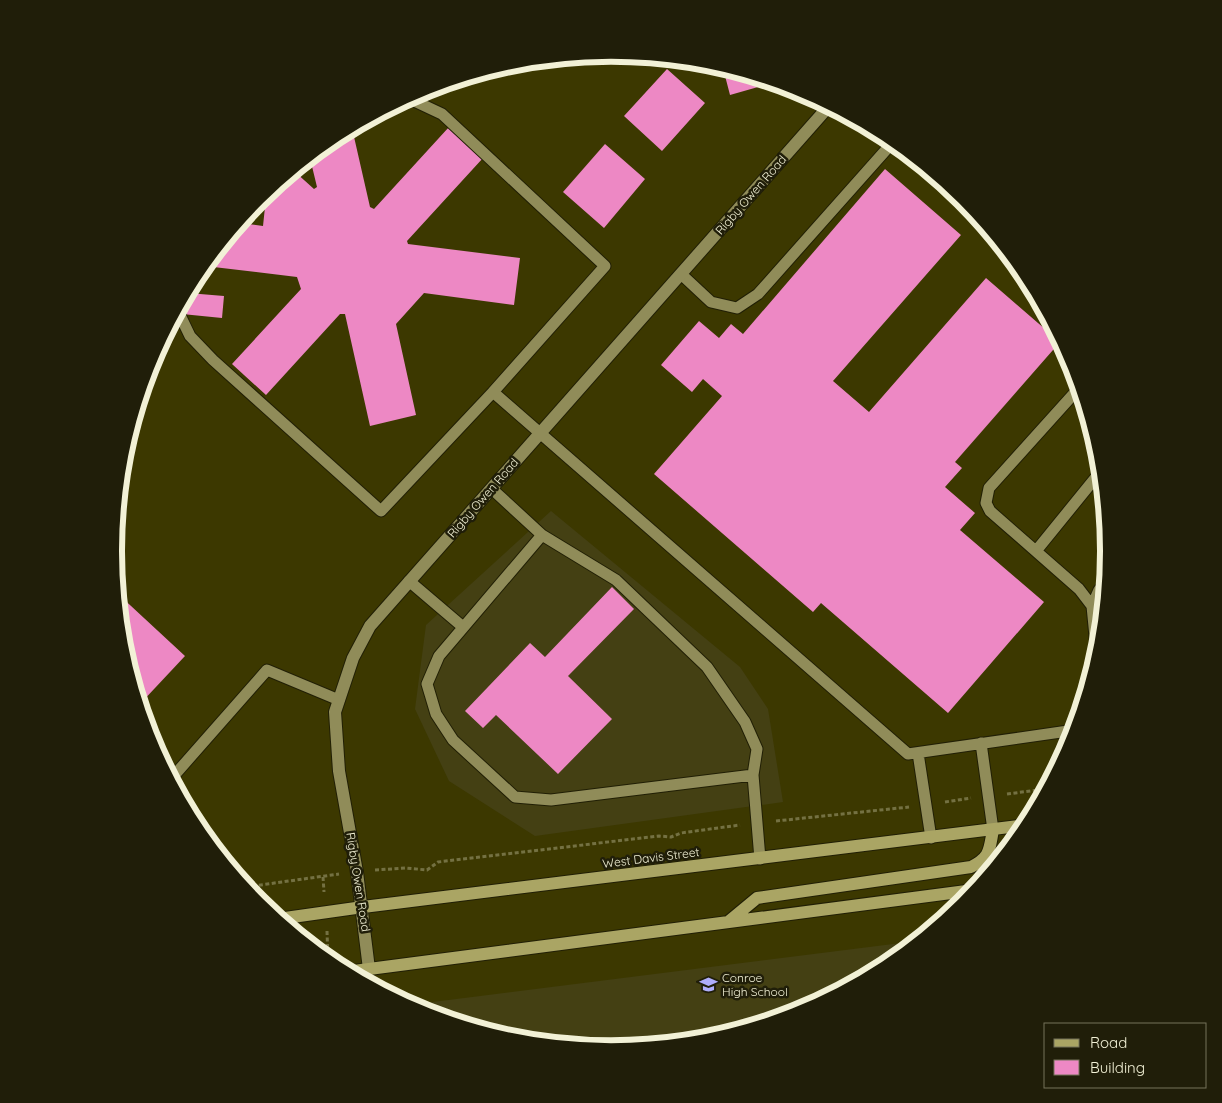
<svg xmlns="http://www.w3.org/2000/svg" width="1222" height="1103" font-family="Quicksand,sans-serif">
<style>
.built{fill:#444013}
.building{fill:#ed88c4}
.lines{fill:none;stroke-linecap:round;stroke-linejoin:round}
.lane-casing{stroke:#211f05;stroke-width:13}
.street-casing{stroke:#211f05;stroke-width:14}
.primary-casing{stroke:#211f05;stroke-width:14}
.path{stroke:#747142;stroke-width:3;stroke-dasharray:4 2.5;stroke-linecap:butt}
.lane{stroke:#908c59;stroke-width:11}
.street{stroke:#908c59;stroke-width:12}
.primary{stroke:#aaa564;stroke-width:12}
.labels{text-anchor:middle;stroke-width:5;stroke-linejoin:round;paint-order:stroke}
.street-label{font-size:12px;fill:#f2f1d6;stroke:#201e09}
.poi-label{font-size:12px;fill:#f2f1d6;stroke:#201e09;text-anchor:start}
.rim{fill:none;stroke:#f2f1d6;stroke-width:6}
</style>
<rect width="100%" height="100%" fill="#3c3800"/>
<!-- built -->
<path class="built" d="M551,511L740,667L768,709L783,802L535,836L449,781L415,709L426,625Z
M917,941L887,966L801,1011L708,1040L611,1049L514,1040L420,1011L409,1005Z"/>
<!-- building -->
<path class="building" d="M723,68L756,78L758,87L730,95Z
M667,69L705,103L662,151L624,116Z
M449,127L483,158L407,241L408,244L520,258L514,305L424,293L396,324L416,415L370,426L345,314H340L266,395L232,364L301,289L297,277L205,266L240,223L263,226L265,207L258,201L294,171L314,189L317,187L310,158L335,137L352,128L370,207L374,209Z
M605,144L645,179L604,228L563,192Z
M885,169L961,235L833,381L869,412L986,278L1060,342L955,462L962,468L945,487L975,513L960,530L1044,602L948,713L821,603L813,612L654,474L722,396L703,379L692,392L661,365L699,321L719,338L731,324L743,334Z
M188,293L224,296L222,318L182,314L184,300Z
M612,587L634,609L568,676L612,719L558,774L496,715L483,728L465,711L530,643L545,657Z
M117,593L185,656L140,704L123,648Z"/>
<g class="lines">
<defs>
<path id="lane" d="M408,98L442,114L605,266L493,392L908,754L1075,730
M681,274L711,302L737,308L758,294L893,142
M178,311L190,336L213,360L381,511L493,392
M1079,388L989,488L986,503L990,511L1079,589L1092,606
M492,489L542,535L616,580L707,667L745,722L757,749L753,775
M542,535L439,656L427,684L436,714L453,740L515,797L551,800L753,775L760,859
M1036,551L1101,471
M409,581L463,627
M1097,657L1092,606L1099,590L1106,582
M981,743L993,830
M918,753L931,838
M171,779L267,670L339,700"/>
<path id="street" d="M369,969L357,872L339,771L335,712L353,658L370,626L829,106"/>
<path id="primary" d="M278,919L363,907L1026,825
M728,922L757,898L971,867C991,857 989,850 993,830
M346,972L974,890"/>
</defs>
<!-- lane casing -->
<use href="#lane" class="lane-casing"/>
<!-- street casing -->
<use href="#street" class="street-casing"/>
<!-- primary casing -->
<use href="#primary" class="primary-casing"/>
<!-- path -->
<path class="path" d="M1007,794L1046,789
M945,802L971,798
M776,821L909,807
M375,870L406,868L427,870L438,862L659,836L671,837L681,833L740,825
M323,877L324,892
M246,887L339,874
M327,931L328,960
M402,1001L412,1000"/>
<!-- lane -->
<use href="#lane" class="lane"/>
<!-- street -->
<use href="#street" class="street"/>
<!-- primary -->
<use href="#primary" class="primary"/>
</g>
<!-- icons -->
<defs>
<symbol id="school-bare" viewBox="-9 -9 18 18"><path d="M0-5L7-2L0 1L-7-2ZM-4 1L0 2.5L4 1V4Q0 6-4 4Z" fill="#afaefa" stroke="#201e09" stroke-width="2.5" paint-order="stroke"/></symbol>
</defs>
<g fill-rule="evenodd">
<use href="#school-bare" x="696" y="972" width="25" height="25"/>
</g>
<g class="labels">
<!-- street labels -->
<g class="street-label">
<text transform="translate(751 195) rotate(-49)" y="4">Rigby Owen Road</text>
<text transform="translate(483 498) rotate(-49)" y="4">Rigby Owen Road</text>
<text transform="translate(651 858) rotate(-7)" y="4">West Davis Street</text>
<text transform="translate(358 882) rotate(81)" y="4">Rigby Owen Road</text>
</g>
<!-- poi labels -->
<g class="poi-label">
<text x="722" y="982">Conroe<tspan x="722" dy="14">High School</tspan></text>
</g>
</g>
<!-- crop -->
<path d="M0 0H1222V1103H0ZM122 551a489 489 0 1 1 978 0a489 489 0 1 1-978 0Z" fill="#201e09" fill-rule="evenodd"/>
<path class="rim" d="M122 551a489 489 0 1 1 978 0a489 489 0 1 1-978 0Z"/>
<!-- legend -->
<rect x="1044" y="1023" width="162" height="65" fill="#201e09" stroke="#74725b"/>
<rect x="1054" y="1039" width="25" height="8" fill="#aaa564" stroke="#74725b"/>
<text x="1090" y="1048" font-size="15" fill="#f2f1d6">Road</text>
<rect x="1054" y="1060" width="25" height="15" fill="#ed88c4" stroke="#74725b"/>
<text x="1090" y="1073" font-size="15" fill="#f2f1d6">Building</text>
</svg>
